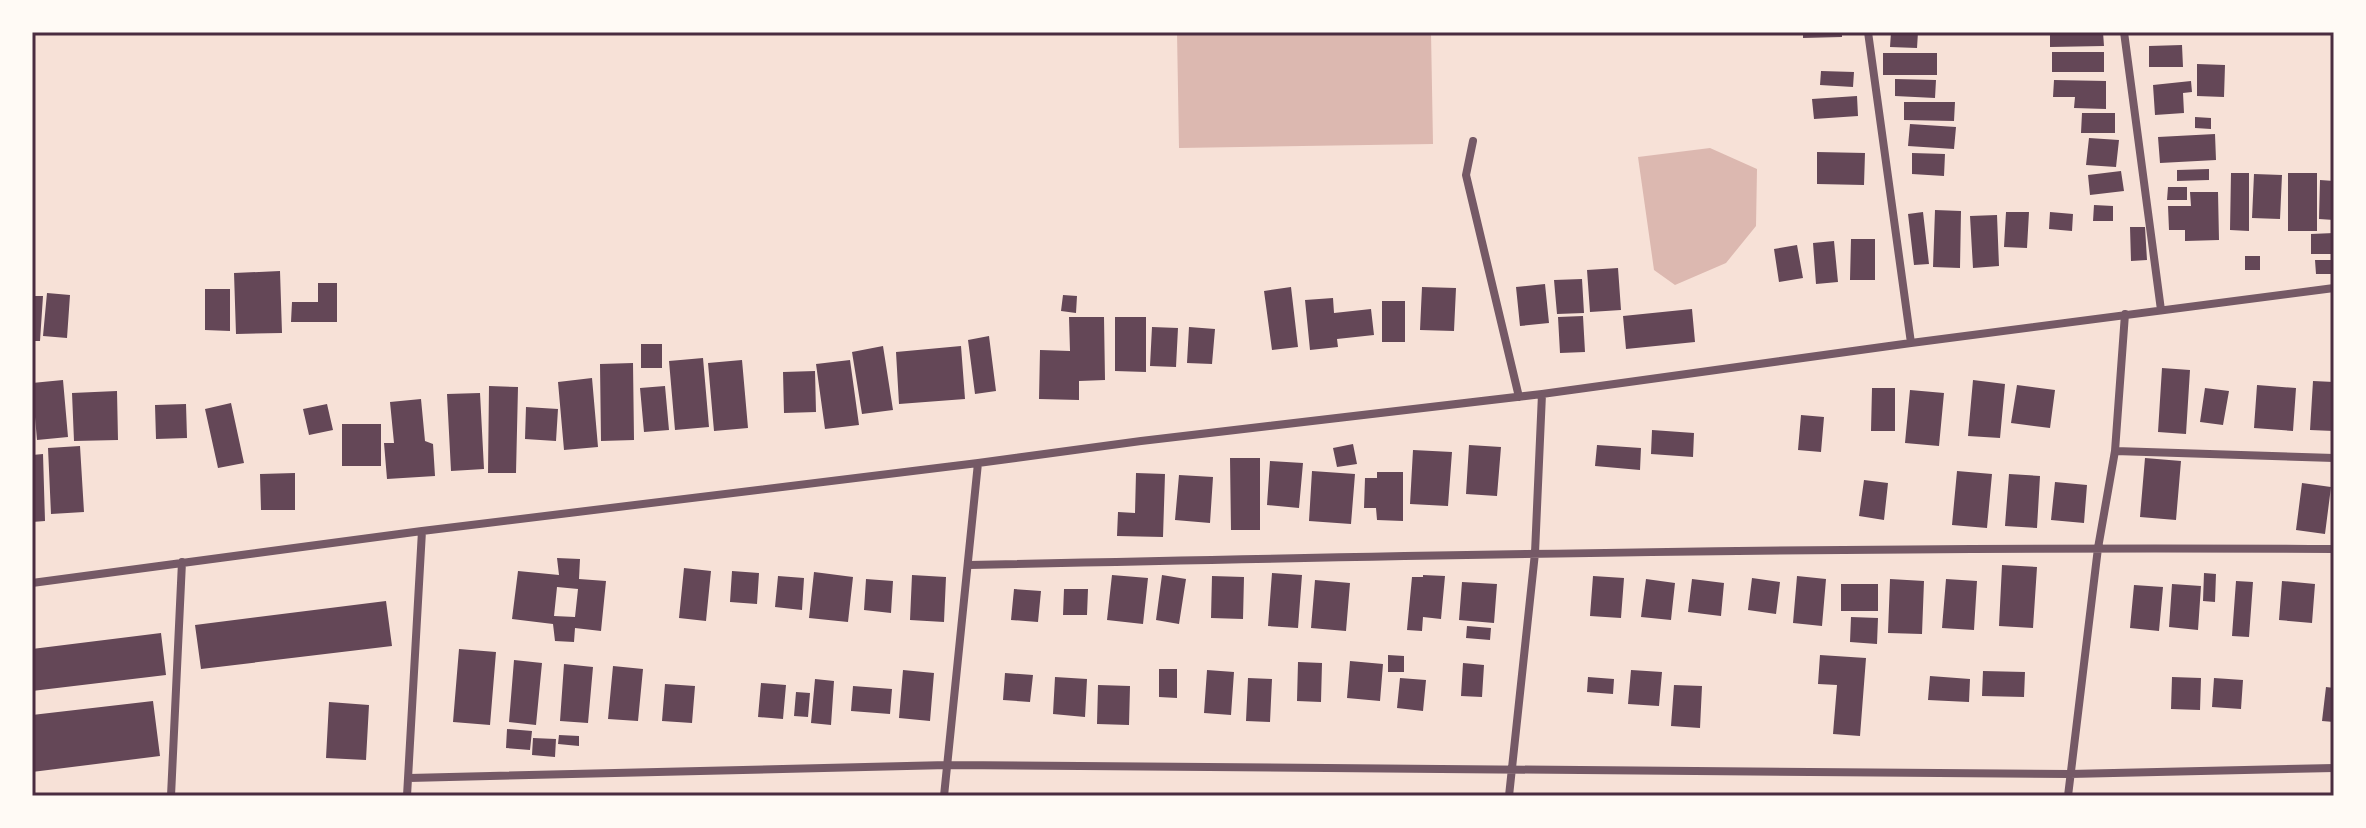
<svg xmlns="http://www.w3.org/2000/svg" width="2366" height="828" font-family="'Noto Sans',sans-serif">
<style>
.water{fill:#dcb8b0}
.building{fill:#644757;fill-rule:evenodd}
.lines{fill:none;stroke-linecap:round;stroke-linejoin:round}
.minor{stroke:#755966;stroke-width:8}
.neatline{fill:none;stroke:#4a2c40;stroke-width:3}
</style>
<rect width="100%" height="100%" fill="#f7e1d7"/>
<!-- water -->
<path class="water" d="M1177,32H1431L1433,144L1179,148Z
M1710,148L1757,169L1756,226L1726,263L1675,285L1654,270L1638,157Z"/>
<!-- building -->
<path class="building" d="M1803,32H1842V37L1803,38Z
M1891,32H1918L1917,48L1890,47Z
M2050,32H2103L2104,46L2050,47Z
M2182,45L2183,67H2149V46Z
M2052,52H2104V72H2052Z
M1883,53H1937V75H1883Z
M2197,64L2225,65L2224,97L2197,96Z
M1821,71L1854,72L1853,87L1820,85Z
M1895,79L1936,80L1935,98L1895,96Z
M2054,80L2106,81V109L2074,108L2075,97H2053Z
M2191,81L2192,92L2183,93L2184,113L2155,115L2153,85Z
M1857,96L1858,116L1814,119L1812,99Z
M1904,102H1955L1954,121L1904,120Z
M2082,113H2115V133H2081Z
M2195,117L2211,118V129L2195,128Z
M1910,124L1956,127L1954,149L1908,146Z
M2215,134L2216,160L2160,163L2158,137Z
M2089,138L2119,140L2116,167L2086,165Z
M1817,152L1865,153L1864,185L1817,184Z
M1912,153L1945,154L1944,176L1912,174Z
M2209,169V180L2177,181V170Z
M2121,171L2124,191L2090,195L2088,175Z
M2231,173H2249V231L2230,230Z
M2288,173H2317V231H2288Z
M2254,174L2282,175L2280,219L2252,218Z
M2320,180L2334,181V220L2319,219Z
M2168,187H2187V200H2167Z
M2190,192H2218L2219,240L2185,241V230H2169L2168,206H2191Z
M2094,205L2113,206V221H2093Z
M1935,210L1961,211L1960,268L1933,267Z
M1923,212L1929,264L1914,265L1908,214Z
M2006,212H2029L2027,248L2004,247Z
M2050,212L2073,214L2072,231L2049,229Z
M1997,215L1999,266L1973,268L1970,216Z
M2130,227H2145L2147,260L2131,261Z
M2334,233V254H2311V234Z
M1851,239H1875V280H1850Z
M1834,241L1838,282L1816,284L1813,243Z
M1797,245L1803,278L1779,282L1774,249Z
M2245,256H2260V270H2245Z
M2315,260H2334V274H2316Z
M1618,268L1621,310L1590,312L1587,270Z
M280,271L282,333L236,334L234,273Z
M1582,279L1584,313L1557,314L1554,280Z
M318,283H337V322H291L292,302H318Z
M1545,284L1549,323L1520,326L1516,287Z
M1291,287L1298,347L1272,350L1264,291Z
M1422,287L1456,288L1454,331L1420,330Z
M205,289H230V331L205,330Z
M47,293L70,295L67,338L43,336Z
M1063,295L1077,296L1076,313L1061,311Z
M32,296H43L40,341H32Z
M1333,298L1334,313L1371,309L1374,335L1337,339L1338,347L1310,350L1305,300Z
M1382,301H1405V342H1382Z
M1692,309L1695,342L1626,349L1623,316Z
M1583,316L1585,352L1560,353L1558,317Z
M1069,317H1104L1105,380L1079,381V400L1039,399L1040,350L1070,351Z
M1115,317H1146V372L1115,371Z
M1152,327L1178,328L1176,367L1150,366Z
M1189,327L1215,329L1212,364L1187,363Z
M989,336L996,391L975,394L968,340Z
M641,344H662V368H641Z
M883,346L893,410L862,414L852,352Z
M961,346L965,399L899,404L896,352Z
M703,358L709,427L675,430L669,361Z
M742,360L748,428L714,431L708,363Z
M850,360L859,425L825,429L816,364Z
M633,363L634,440L601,441L600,364Z
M2162,368L2190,370L2186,434L2158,432Z
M815,371L816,412L784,413L783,372Z
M592,378L598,447L564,450L558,382Z
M63,380L68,437L37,440L32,383Z
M1973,380L2005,384L2000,438L1968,436Z
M2313,381L2334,382V431L2310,430Z
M2017,385L2055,390L2050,428L2011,423Z
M2257,385L2296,388L2293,431L2254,428Z
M489,386L518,387L516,473H488Z
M665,386L669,430L644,432L640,388Z
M1872,388H1895V431H1871Z
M2205,388L2229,391L2223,425L2200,422Z
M1910,390L1944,393L1939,446L1905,443Z
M117,391L118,440L74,441L72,393Z
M480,393L484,469L451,471L447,394Z
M421,399L425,441L433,444L435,476L387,479L384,443H394L390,402Z
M231,403L244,463L218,468L205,409Z
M186,404L187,438L156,439L155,405Z
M327,404L333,430L309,435L303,409Z
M526,407L558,409L556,441L525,439Z
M1801,415L1824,417L1821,452L1798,450Z
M342,424H381V466H342Z
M1652,430L1694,433L1693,457L1651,454Z
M1353,444L1357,464L1337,467L1333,448Z
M1469,445L1501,447L1497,496L1466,494Z
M1597,445L1641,448L1640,470L1595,466Z
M80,446L84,512L51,514L48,448Z
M1413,450L1452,452L1448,506L1410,504Z
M43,454L45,521L32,522V455Z
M1230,458H1260V530H1231Z
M2145,458L2181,461L2176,520L2140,517Z
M1270,461L1303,463L1299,508L1267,505Z
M1312,471L1355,474L1351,524L1309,521Z
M1957,471L1992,474L1987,528L1952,525Z
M1377,472H1403V521L1377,520L1376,508H1364L1365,478H1377Z
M295,473V510H261L260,474Z
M1136,473L1165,474L1163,537L1117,536L1118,512L1135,513Z
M2009,474L2040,476L2037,528L2005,526Z
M1179,475L1213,477L1210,523L1175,520Z
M1864,480L1888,483L1884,520L1859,516Z
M2055,482L2087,485L2084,523L2051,520Z
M2302,483L2331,487L2325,534L2296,530Z
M557,558L580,559L579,579L606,581L601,631L575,628L574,642L555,641L553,624L512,619L518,571L559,575ZM557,587L578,589L575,617L554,616Z
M2002,565L2037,567L2033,628L1999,626Z
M684,568L711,571L706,621L679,618Z
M732,571L759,573L757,604L730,602Z
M814,572L853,577L848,622L809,618Z
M1272,573L1302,575L1298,628L1268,626Z
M2204,573L2216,574L2215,602L2203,601Z
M912,575L946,577L944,622L910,620Z
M1112,575L1148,578L1143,624L1107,620Z
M1162,575L1186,579L1179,624L1156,620Z
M1423,575L1445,576L1441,619L1423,617L1422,631L1407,630L1412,577H1423Z
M778,576L804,578L802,610L775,607Z
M1212,576L1244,577L1243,619L1211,618Z
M1593,576L1624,578L1621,618L1590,616Z
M1797,576L1826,579L1822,626L1793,623Z
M1752,578L1780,582L1776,614L1748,610Z
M866,579L893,581L891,613L864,610Z
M1646,579L1675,583L1671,620L1641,617Z
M1692,579L1724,583L1721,616L1688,612Z
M1890,579L1924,581L1922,634L1888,633Z
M1946,579L1977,581L1974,630L1942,628Z
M1315,580L1350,583L1346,631L1311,628Z
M2236,581L2253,582L2249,637L2232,636Z
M2282,581L2315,584L2312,623L2279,620Z
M1462,582L1497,584L1494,623L1459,620Z
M1841,584H1878V611H1841Z
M2172,584L2201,586L2198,630L2169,627Z
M2134,585L2163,587L2159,631L2130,628Z
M1014,589L1041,591L1038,622L1011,620Z
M1064,589H1088L1087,615H1063Z
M386,601L392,646L201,669L195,625Z
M1851,617L1878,618L1877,644L1850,642Z
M1467,626L1491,628L1490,640L1466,638Z
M161,633L166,675L32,691V649Z
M459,649L496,652L490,725L453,722Z
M1388,655L1404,656V672H1388Z
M1820,655L1866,658L1860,736L1833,734L1837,685L1818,684Z
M514,660L542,663L536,725L509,722Z
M1350,661L1383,664L1380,701L1347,698Z
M1298,662L1322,663L1321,702L1297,701Z
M1463,663L1484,665L1482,697L1461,696Z
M564,664L593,667L588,723L560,721Z
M613,666L643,669L638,721L608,719Z
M1159,669H1177V698L1159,697Z
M903,670L934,673L930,721L899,718Z
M1207,670L1234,672L1231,715L1204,713Z
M1631,670L1662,672L1659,706L1628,704Z
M1983,671L2025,672L2024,697L1982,696Z
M1005,673L1033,675L1030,702L1003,700Z
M1930,676L1970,679L1969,702L1928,700Z
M1055,677L1087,679L1085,717L1053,714Z
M1588,677L1614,679L1613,694L1587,692Z
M2172,677L2201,678L2200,710L2171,709Z
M1248,678L1272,679L1270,722L1246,721Z
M1400,678L1426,680L1423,711L1397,708Z
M2214,678L2243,680L2241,709L2212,707Z
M815,679L834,681L831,725L811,723Z
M761,683L786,685L783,719L758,717Z
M665,684L695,686L692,723L662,721Z
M1098,685L1130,686L1129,725L1097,724Z
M1674,685L1702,686L1700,728L1671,726Z
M853,686L892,689L890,714L851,711Z
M2326,687L2334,688V722L2322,721Z
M796,692L810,693L808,717L794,716Z
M153,701L160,756L32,772V715Z
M329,702L369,705L366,760L326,758Z
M507,729L532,731L530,750L506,748Z
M559,735L579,736V746L558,744Z
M533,738L556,739L555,757L532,755Z"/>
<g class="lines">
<!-- minor -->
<path class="minor" d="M1868,32L1911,343
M2124,32L2161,310
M1473,141L1466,175L1519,397
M2115,451L2334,458
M969,565C1424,555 1879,546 2334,549
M32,583L422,531L978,463L1141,441L1542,394L1911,343L2334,288
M409,778L948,765L2070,774L2334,768
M171,796L182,562
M407,796L422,531
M944,796L978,463
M1509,796L1535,553L1542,394
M2068,796L2098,548L2115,451L2125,314"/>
</g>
<!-- border -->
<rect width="2366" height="828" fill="none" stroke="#fffaf5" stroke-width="68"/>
<rect x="34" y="34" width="2298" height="760" class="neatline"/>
</svg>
